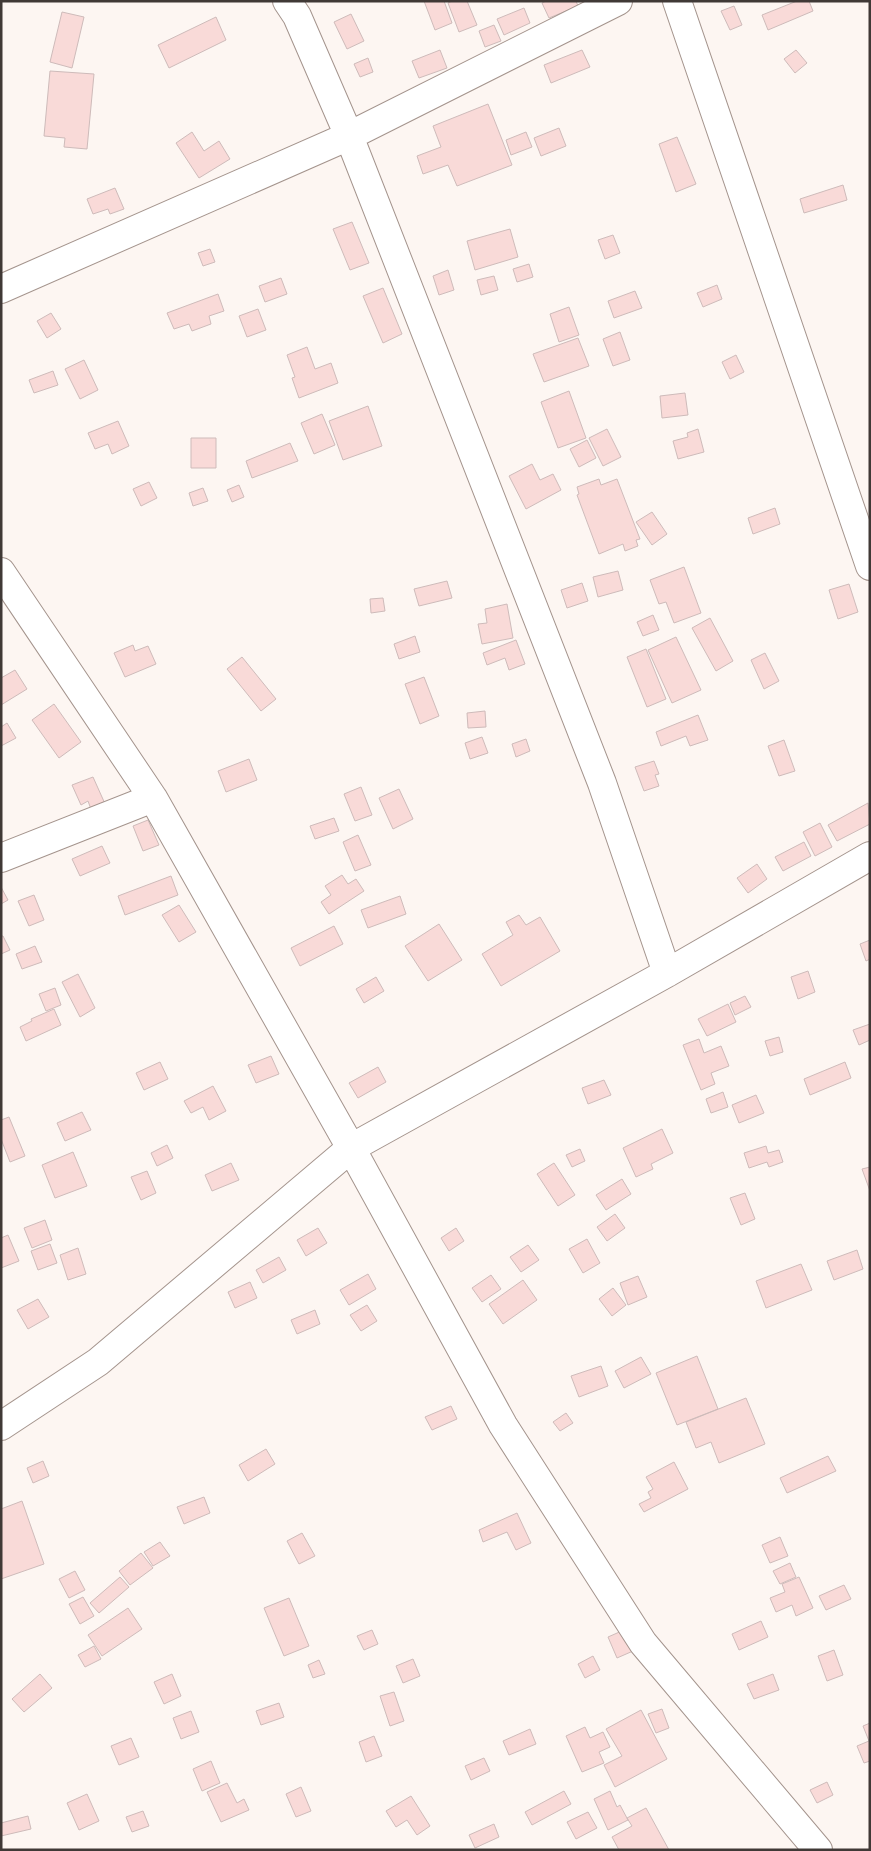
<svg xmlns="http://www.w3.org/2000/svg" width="871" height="1851" font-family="'Nunito Sans',sans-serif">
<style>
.building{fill:#f9dad8;stroke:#cebbba}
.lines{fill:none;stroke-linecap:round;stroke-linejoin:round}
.minor-casing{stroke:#a4948d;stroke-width:30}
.minor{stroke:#fff;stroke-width:28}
</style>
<rect width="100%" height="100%" fill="#fdf6f2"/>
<!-- building -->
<path class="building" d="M424,1H444L452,23L435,30Z
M452,1H467L477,25L459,32L448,3Z
M546,1H576L578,6L549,18L542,3Z
M797,1H809L813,11L768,30L762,15Z
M734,6L742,25L730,30L721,11Z
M524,8L530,23L504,35L497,19Z
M62,12L84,17L72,68L50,62Z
M351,14L364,41L347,49L334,22Z
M216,17L226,40L169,68L158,45Z
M494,25L501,41L485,47L479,31Z
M440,50L447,68L419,78L412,61Z
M582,50L590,67L551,83L544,65Z
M796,50L807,63L795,73L784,59Z
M368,58L373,72L360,77L354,64Z
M50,71L94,74L87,149L64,147L65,138L44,136Z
M488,104L512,165L457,186L448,165L423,174L417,156L441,147L433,126Z
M559,128L566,146L541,156L534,138Z
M192,132L204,151L219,141L230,159L199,178L176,143Z
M526,132L532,147L511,155L506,140Z
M677,137L696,184L676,192L659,144Z
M843,185L847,200L804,213L800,199Z
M115,188L124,209L110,214L108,209L93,214L87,199Z
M352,222L369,263L350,270L333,229Z
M510,229L518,257L475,270L467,241Z
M613,235L620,253L605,259L598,240Z
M210,249L215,262L203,266L198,253Z
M529,264L533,277L517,282L513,269Z
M448,270L454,290L439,295L433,276Z
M494,276L498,290L481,295L477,280Z
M281,278L287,294L265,302L259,286Z
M717,285L722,299L703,307L697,293Z
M383,288L402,334L383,343L363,296Z
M635,291L642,308L614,318L608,301Z
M218,294L224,311L209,316L211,324L192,331L189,324L174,329L167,313Z
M569,307L579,335L559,342L550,314Z
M258,309L266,330L247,337L239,316Z
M51,313L61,329L47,338L37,321Z
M620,332L630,360L613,366L603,339Z
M578,338L589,366L544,382L533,354Z
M307,347L315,369L331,363L338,383L299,398L292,378L295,377L287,355Z
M736,355L744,372L730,379L722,362Z
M84,360L98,390L80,399L65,369Z
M53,371L58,385L34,393L29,380Z
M569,391L586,438L558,448L541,402Z
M685,393L688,415L662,418L660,396Z
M368,406L382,446L343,460L329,421Z
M322,414L335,445L314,454L301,423Z
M118,421L129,446L112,454L108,444L95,449L88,433Z
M607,429L621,457L603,466L589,438Z
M698,429L704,452L678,459L673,441L688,437L687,433Z
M191,438H216V468H191Z
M587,440L596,458L579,467L570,449Z
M290,443L298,461L252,478L246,461Z
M532,464L540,480L553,474L561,490L526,509L509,476Z
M599,479L601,485L617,479L640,539L636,540L638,546L625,551L623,544L599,554L577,495L579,494L577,487Z
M149,482L157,498L141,506L133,489Z
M239,485L244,497L232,502L227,490Z
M203,488L208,501L193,506L189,493Z
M775,508L780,524L753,534L748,518Z
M652,512L667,534L652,545L636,522Z
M684,567L701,613L674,623L666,602L659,604L650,580Z
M618,571L623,590L598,597L593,577Z
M447,581L452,598L419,606L414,589Z
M582,583L588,601L567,608L561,590Z
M849,584L858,612L838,619L829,590Z
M383,598L385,611L371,613L370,599Z
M507,604L513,638L482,644L478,624L487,623L485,609Z
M653,615L659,630L643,636L637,622Z
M710,618L733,661L716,671L692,628Z
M415,636L420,652L399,659L394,644Z
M676,637L701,690L672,703L648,650Z
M516,640L525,664L509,670L505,658L487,665L483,653Z
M133,645L135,651L148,646L156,664L125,677L114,653Z
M646,649L666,699L647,707L627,657Z
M765,653L779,681L764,689L751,660Z
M242,657L276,699L261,711L227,669Z
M15,670L27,689L1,705V678Z
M424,677L439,716L420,724L405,684Z
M54,704L81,742L59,758L32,720Z
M485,711L486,727L468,728L467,713Z
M698,715L708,740L690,746L686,736L661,746L656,732Z
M7,723L16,738L1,746V727Z
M482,737L488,753L470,759L465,743Z
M526,739L530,751L516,757L512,744Z
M784,740L795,771L779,776L768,746Z
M249,759L257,780L226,792L218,771Z
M654,761L659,774L655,775L659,786L644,791L635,767Z
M93,777L106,806L92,812L88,801L81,805L72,785Z
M361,787L372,815L355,821L344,794Z
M399,789L413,819L393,829L379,798Z
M868,803L870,824L837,841L828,825Z
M334,818L339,831L315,839L310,826Z
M148,820L159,845L143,851L133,826Z
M820,823L832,847L815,856L803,832Z
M358,835L371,865L355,871L343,842Z
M804,842L811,856L783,871L775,857Z
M102,846L110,863L80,876L72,859Z
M757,864L767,879L748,893L737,878Z
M342,875L348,884L356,879L364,891L329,914L321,902L331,895L325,886Z
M171,876L178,895L125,915L118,896Z
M1,887L8,900L1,904Z
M34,895L44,920L29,926L18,901Z
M400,896L406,914L368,928L361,910Z
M179,905L196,932L179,942L162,915Z
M519,915L526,925L540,917L560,951L501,986L482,954L513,935L506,922Z
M439,924L462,960L428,981L405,946Z
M334,926L343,944L300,966L291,948Z
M1,936H3L10,950L1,954Z
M870,940V959L866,961L860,944Z
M35,946L42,962L22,969L16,954Z
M808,971L815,992L798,999L791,977Z
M78,974L95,1008L80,1017L62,982Z
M376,977L384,991L364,1003L356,989Z
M55,988L61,1005L46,1011L39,994Z
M745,996L751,1007L735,1015L730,1003Z
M728,1004L736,1022L707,1036L698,1019Z
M54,1009L61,1025L26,1041L20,1027L32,1021L31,1019Z
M870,1024V1040L859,1045L853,1030Z
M779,1037L783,1052L770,1056L765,1041Z
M699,1039L704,1053L721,1046L729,1066L711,1073L715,1084L701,1090L683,1045Z
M271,1056L279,1074L256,1083L248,1065Z
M160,1062L168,1079L144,1090L136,1073Z
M845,1062L851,1078L810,1095L804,1079Z
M378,1067L386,1082L358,1098L349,1083Z
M604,1080L611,1095L588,1104L582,1088Z
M213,1086L226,1111L209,1120L203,1107L191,1113L184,1101Z
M723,1092L728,1107L711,1113L706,1099Z
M756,1095L764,1113L739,1123L732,1105Z
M82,1112L91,1130L65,1141L57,1123Z
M9,1117L25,1156L10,1162L1,1139V1120Z
M662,1129L673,1153L651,1164L653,1169L636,1177L623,1148Z
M167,1145L173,1158L157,1166L151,1153Z
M766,1146L768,1153L779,1150L783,1162L769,1167L767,1162L749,1168L744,1153Z
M580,1149L585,1161L572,1167L566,1155Z
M73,1152L87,1186L55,1198L42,1165Z
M231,1163L239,1180L212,1191L205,1175Z
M554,1163L575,1195L558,1206L537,1174Z
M870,1167V1191L862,1169Z
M147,1171L156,1193L141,1200L131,1177Z
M622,1179L631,1194L606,1210L596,1195Z
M745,1193L755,1219L741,1225L730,1198Z
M615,1214L625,1228L607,1241L597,1227Z
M45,1220L52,1240L32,1248L24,1228Z
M318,1228L327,1243L306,1256L297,1240Z
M456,1228L464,1241L449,1251L441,1238Z
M8,1235L19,1261L1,1268V1238Z
M587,1239L600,1263L583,1273L569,1249Z
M50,1244L57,1263L38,1270L31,1251Z
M528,1245L539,1260L521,1272L510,1257Z
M78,1248L86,1274L68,1280L60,1255Z
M857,1250L863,1269L834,1280L827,1261Z
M279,1257L286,1270L263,1283L256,1270Z
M801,1264L812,1290L766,1308L756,1281Z
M368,1274L376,1289L349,1305L340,1290Z
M491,1275L501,1289L482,1302L472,1288Z
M638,1276L647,1297L628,1305L620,1283Z
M523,1280L537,1300L503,1324L489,1304Z
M250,1282L257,1298L235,1308L228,1292Z
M613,1288L626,1305L612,1316L599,1299Z
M38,1299L49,1317L28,1329L17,1310Z
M367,1305L377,1321L361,1331L350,1315Z
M315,1310L320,1324L297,1334L291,1320Z
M697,1356L718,1409L677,1425L656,1373Z
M641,1357L651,1374L624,1388L615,1371Z
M601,1366L608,1386L579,1397L571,1376Z
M746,1398L765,1444L719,1463L711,1442L696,1448L686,1422Z
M451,1406L457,1419L432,1430L425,1417Z
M566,1413L573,1423L560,1431L553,1422Z
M266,1449L275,1464L248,1481L239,1465Z
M828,1456L836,1471L787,1493L780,1478Z
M43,1461L49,1476L33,1483L27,1468Z
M674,1462L688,1489L644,1512L639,1504L651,1498L648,1492L653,1489L646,1477Z
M204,1497L210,1513L184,1524L177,1507Z
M22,1501L44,1564L1,1579V1509Z
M517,1513L531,1543L516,1550L507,1532L483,1542L479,1530Z
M302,1533L315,1556L299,1564L287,1541Z
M780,1537L788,1556L770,1563L762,1545Z
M160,1542L170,1556L153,1566L144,1552Z
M141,1553L153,1568L130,1585L119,1571Z
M790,1563L796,1577L780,1584L773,1571Z
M75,1571L85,1590L69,1598L59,1579Z
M120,1577L129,1587L99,1613L90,1603Z
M799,1577L813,1608L796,1616L792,1605L776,1612L770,1598L785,1592L782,1584Z
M844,1585L851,1599L826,1610L819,1596Z
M83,1597L94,1616L80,1624L69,1604Z
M289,1598L309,1646L284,1656L264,1608Z
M128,1608L142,1629L102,1656L88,1635Z
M761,1621L768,1637L739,1650L732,1634Z
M372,1630L378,1644L364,1650L357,1636Z
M624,1630L633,1651L617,1658L608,1637Z
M94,1646L101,1659L85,1667L78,1655Z
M834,1650L843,1675L827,1681L818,1656Z
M593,1656L600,1670L585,1678L578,1664Z
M413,1659L420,1676L403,1683L396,1666Z
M319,1660L325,1674L313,1678L308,1665Z
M40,1674L52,1688L24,1712L12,1699Z
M172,1674L181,1696L164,1704L154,1682Z
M773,1674L779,1690L754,1699L747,1684Z
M394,1692L404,1721L390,1726L380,1696Z
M279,1703L284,1717L261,1725L256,1711Z
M662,1709L669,1728L656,1733L648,1714Z
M641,1710L667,1759L615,1787L604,1765L622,1756L606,1729Z
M191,1711L199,1732L181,1739L173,1718Z
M870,1723V1761L864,1763L857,1746L869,1741L863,1726Z
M585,1727L590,1738L603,1732L610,1747L599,1752L604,1763L582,1772L566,1736Z
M530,1729L536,1744L509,1755L503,1741Z
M374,1736L382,1756L366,1762L359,1742Z
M131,1738L139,1757L119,1765L111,1746Z
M484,1758L490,1771L471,1780L465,1766Z
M211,1761L220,1783L202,1791L193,1769Z
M827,1782L833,1795L817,1803L810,1790Z
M227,1783L237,1803L244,1799L249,1810L221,1822L207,1792Z
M301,1787L311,1811L296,1817L286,1794Z
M564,1791L571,1804L532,1825L525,1812Z
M610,1791L617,1807L620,1805L628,1820L608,1830L594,1799Z
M87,1794L99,1821L79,1830L67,1803Z
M411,1796L430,1826L417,1835L407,1820L396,1827L386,1811Z
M646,1808L669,1850H619L612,1837L632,1826L627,1818Z
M143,1811L149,1826L132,1832L126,1817Z
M588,1812L597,1828L576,1839L567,1822Z
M28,1816L31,1829L1,1836V1823Z
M494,1824L499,1837L475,1848L469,1835Z"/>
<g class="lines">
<defs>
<path id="minor" d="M287,1L297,16L349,136L602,783L667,973
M677,1L870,566
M1,289L349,136L618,1
M1,572L153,798L351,1148L503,1425L643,1643L818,1850
M1,858L153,798
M1,1426L98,1362L351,1148L667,973L870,856"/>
</defs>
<!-- minor casing -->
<use href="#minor" class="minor-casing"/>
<!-- minor -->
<use href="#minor" class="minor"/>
</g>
<!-- border -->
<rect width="871" height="1851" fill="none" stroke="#403936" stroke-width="5"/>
</svg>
